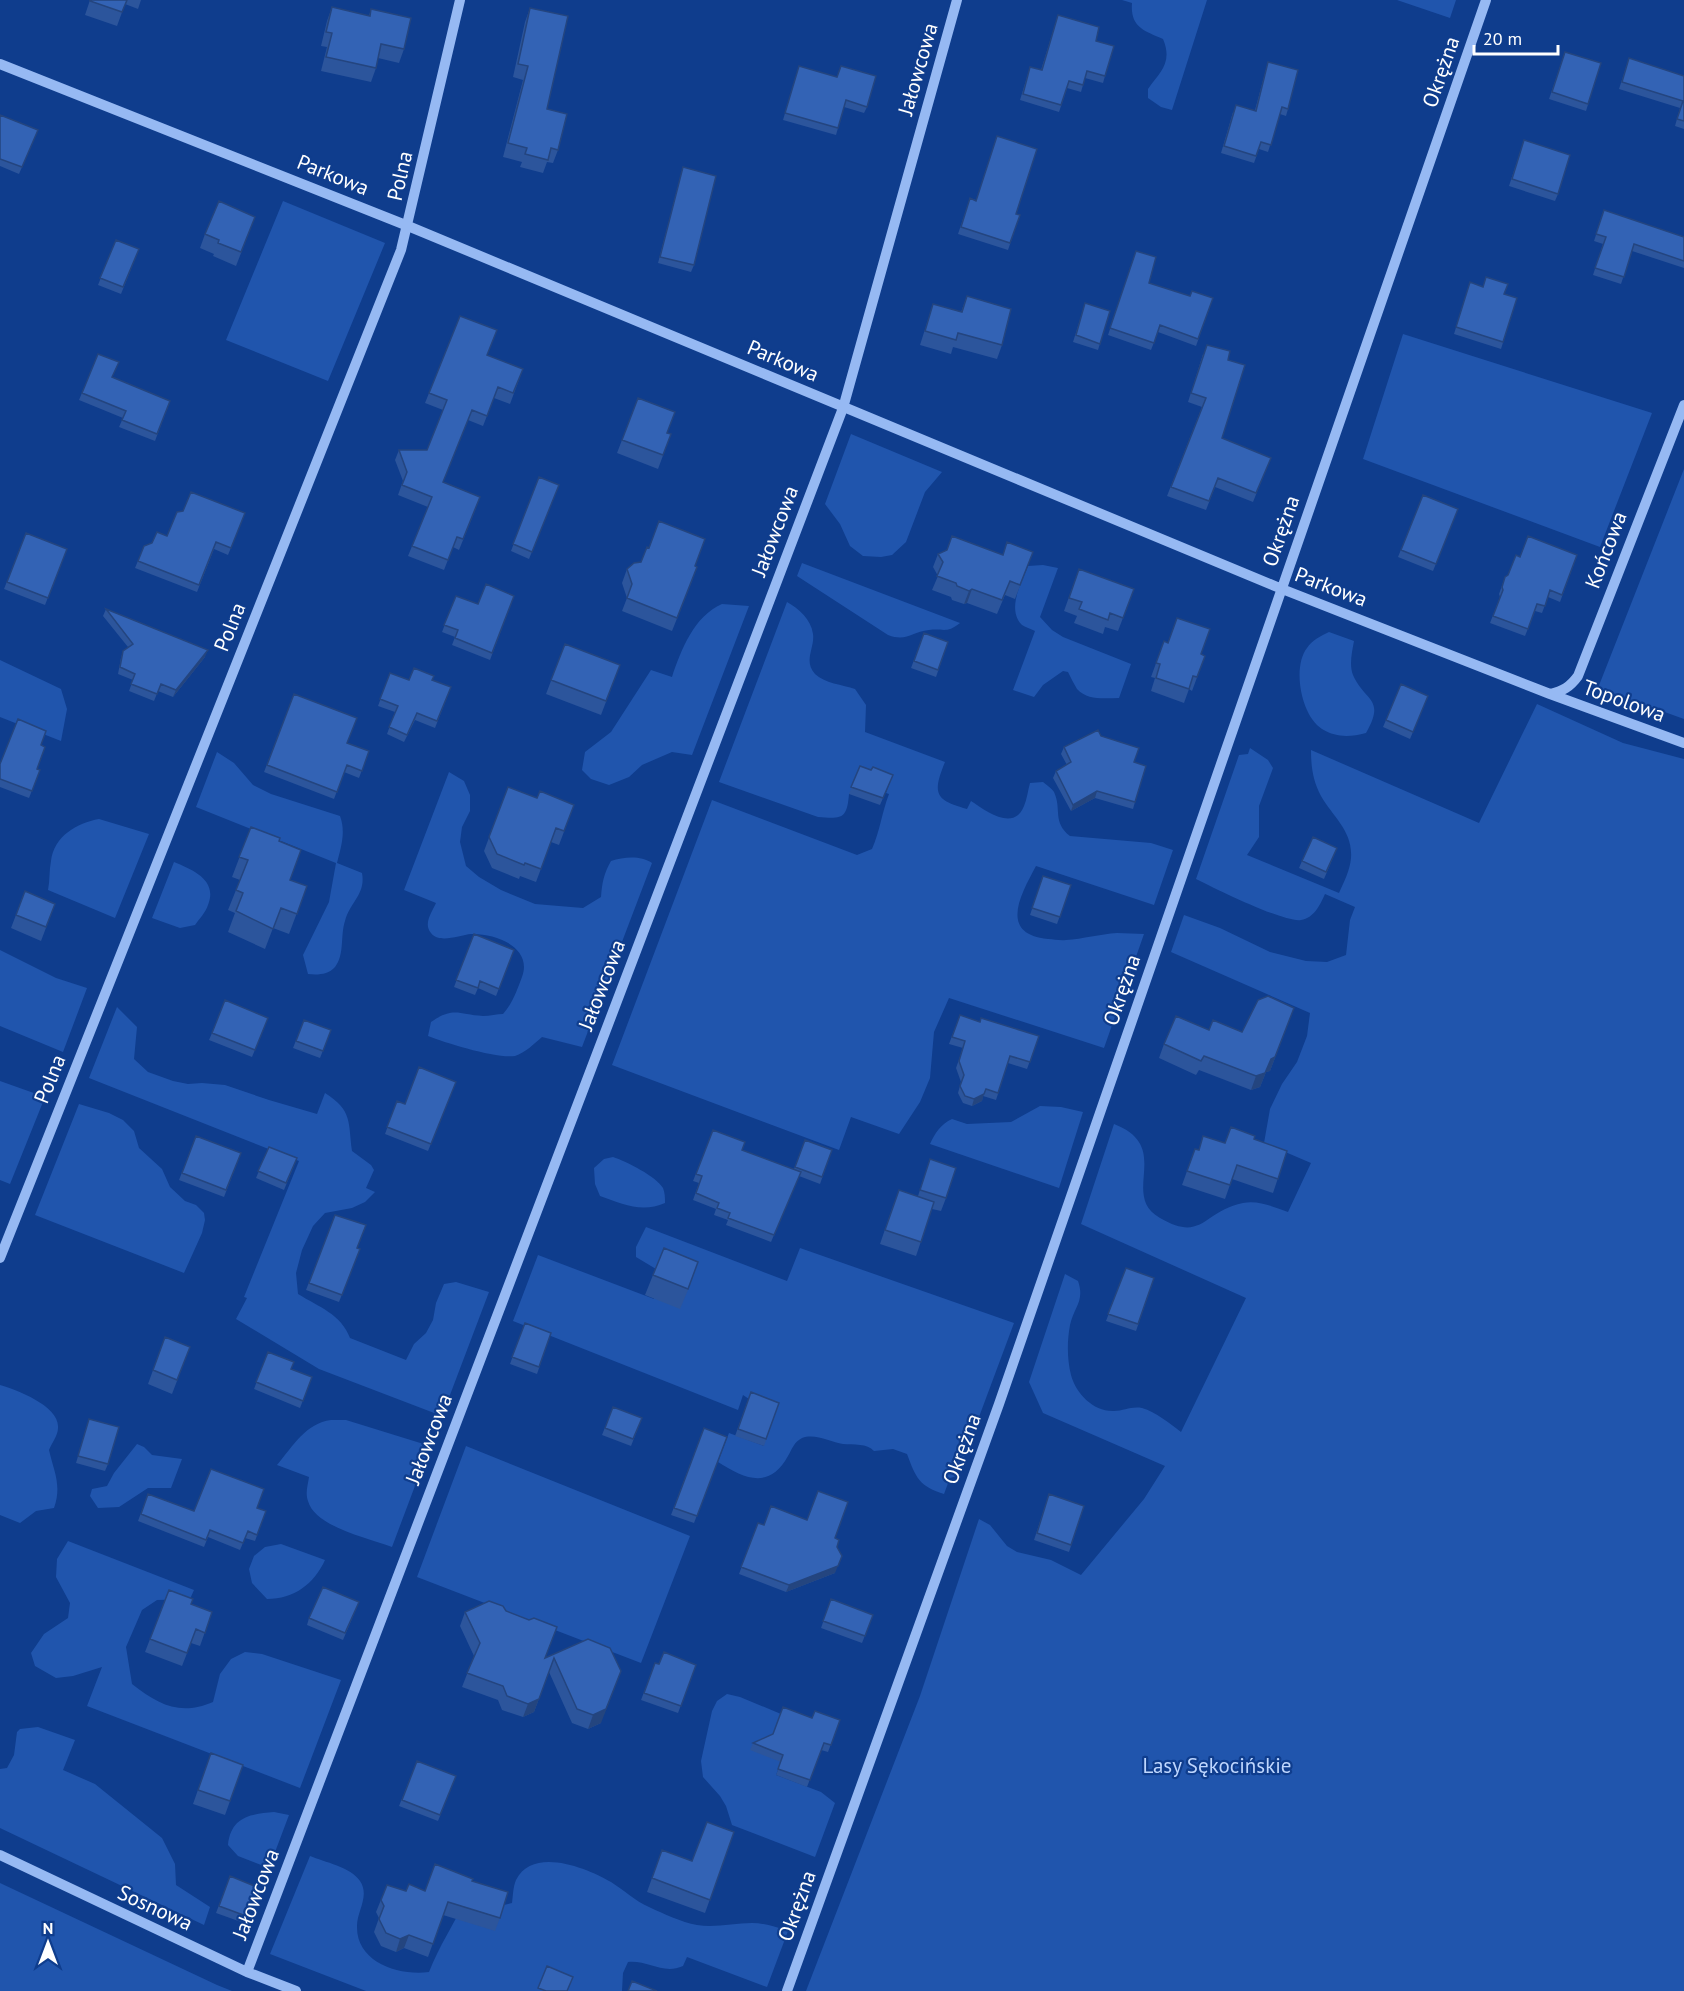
<svg xmlns="http://www.w3.org/2000/svg" width="1684" height="1991" font-family="'PT Sans',sans-serif">
<style>
.green{fill:#2055ad}
.lines{fill:none;stroke-linecap:round;stroke-linejoin:round}
.minor{stroke:#96b9f3;stroke-width:10}
.wall{fill:#2c559c}
.shaded-wall{fill:#24457f}
.building{fill:#3363b5;stroke:#24457f;stroke-width:1.5}
.labels{text-anchor:middle;stroke-width:4.5;stroke-linejoin:round;paint-order:stroke}
.street-label{font-size:21px;fill:#fff;stroke:#0f3d8d}
.park-label{font-size:21px;fill:#bed6fe;stroke:#0f3d8d}
</style>
<rect width="100%" height="100%" fill="#0f3d8d"/>
<!-- green -->
<path class="green" d="M1122,0H1207L1172,110L1161,107L1148,98V89C1160,72 1173,63 1163,39C1144,31 1130,27 1132,3Z
M1397,0H1456L1450,18Z
M283,201L385,243L328,381L226,340Z
M1403,334L1652,413L1600,547L1363,459Z
M851,434L942,472L925,492L906,542L892,555L881,557L863,556L850,546L840,524L825,504Z
M1684,469V719L1598,688Z
M802,563L960,623C946,634 944,628 929,630C911,632 907,642 888,635L797,576Z
M1043,565L1058,568L1040,617L1052,630L1063,637L1131,664L1119,698C1105,698 1088,701 1077,689C1074,684 1071,678 1068,672L1063,671L1043,685L1034,697L1013,690L1035,631C1031,629 1025,627 1022,625C1006,609 1022,582 1028,566Z
M787,602C799,609 811,619 813,634C815,648 803,661 815,674C824,683 843,685 855,689L866,705L865,732L945,762C932,794 935,800 967,809L971,801C986,811 1014,832 1024,806C1027,799 1028,790 1030,783L1043,782C1047,785 1052,789 1054,792C1062,809 1052,822 1070,836L1151,843L1173,850L1154,905L1036,866C1021,894 998,934 1048,939C1054,939 1060,941 1066,940C1083,939 1100,934 1117,933C1126,933 1135,934 1144,934L1104,1048L949,998L934,1032L930,1078L920,1102L899,1134L851,1117L839,1150L612,1065L712,800L857,855L872,849C880,831 882,812 889,794L886,793L890,782L849,794C847,819 842,819 818,817L719,782Z
M722,604L749,606L692,755L672,752L642,765L629,777L609,785L591,779L582,770L585,752L611,732L651,670L672,677C681,650 694,616 722,604Z
M1329,632L1354,641C1352,652 1349,665 1353,675C1365,702 1386,698 1366,733C1350,737 1337,738 1322,729C1301,716 1292,667 1307,648C1312,640 1321,636 1329,632Z
M0,660L61,689L67,709L61,741L0,717Z
M1537,704L1623,743L1684,759V1991H806L920,1696L979,1519L990,1525L1007,1546L1017,1552L1051,1560L1081,1575L1144,1499L1165,1466L1043,1413L1029,1382L1065,1274L1078,1281C1085,1301 1074,1307 1070,1325C1067,1341 1067,1359 1071,1375C1076,1394 1094,1412 1114,1411C1124,1411 1131,1406 1142,1408C1156,1412 1169,1423 1181,1432L1246,1298L1081,1224L1114,1124C1174,1147 1119,1195 1160,1218C1203,1243 1203,1211 1243,1203C1259,1200 1273,1207 1288,1212L1311,1163L1264,1143L1270,1109L1282,1084L1297,1062L1307,1036L1310,1013L1171,952L1184,915L1220,928L1270,952L1306,961L1327,962L1346,955L1350,920L1355,907L1325,894C1320,905 1314,918 1301,920C1284,923 1214,888 1196,879L1239,755L1248,754L1250,748L1268,760L1273,768L1259,806V837L1247,855L1339,893C1344,882 1350,870 1351,858C1353,831 1333,817 1321,796C1313,781 1311,767 1311,750L1479,823Z
M217,752L234,763L253,785L271,794L340,816C346,832 341,847 337,863L362,873C366,894 350,902 345,921C340,936 345,954 335,967C328,975 317,975 308,974L303,955L329,902L336,863L196,807Z
M449,772L464,781L470,795V811L462,827L460,842L466,866L479,877L501,890L535,904L583,908L601,897C602,883 604,873 611,861C624,857 640,855 652,863L582,1047L542,1037C535,1043 525,1053 515,1056C497,1059 446,1043 428,1036L431,1022C454,1006 459,1015 483,1016C490,1016 497,1014 503,1014C513,1003 517,990 522,977C533,947 495,933 471,934C460,935 439,944 431,933C423,924 432,912 436,903L404,890Z
M99,819L149,834L115,918L48,890C50,880 49,871 51,861C54,836 77,823 99,819Z
M174,862C193,870 218,880 208,905C206,912 199,919 195,925L180,928L152,918Z
M0,950L56,978L87,988L63,1052L0,1026Z
M117,1007L137,1027L134,1059L148,1072L173,1081L188,1084L202,1083L225,1085L269,1100L317,1114L325,1093C353,1111 348,1122 352,1151L371,1165L374,1170L366,1188L375,1192L365,1202L352,1208L325,1213L313,1226L302,1250L296,1273L298,1294C319,1307 341,1314 350,1338L406,1360L414,1344L426,1333L433,1320L436,1303L444,1284L456,1282L489,1292L442,1416L319,1369L236,1319L247,1298L244,1297L299,1161L89,1078Z
M0,1081L45,1097L10,1184L0,1180Z
M79,1104L109,1113L123,1120L134,1131L139,1148L162,1169L170,1187L185,1201L196,1205L204,1213L205,1220L202,1233L184,1273L35,1215Z
M1040,1106L1061,1107L1083,1112L1059,1188L930,1144C935,1133 941,1124 952,1119L967,1124L1011,1122Z
M613,1157C626,1161 657,1177 663,1188C665,1193 665,1198 665,1203C642,1213 622,1204 600,1196L595,1184L594,1168L604,1159Z
M646,1227L787,1281L800,1248L1014,1323L957,1476L950,1478L944,1494C919,1486 916,1478 907,1454L893,1449L874,1451C867,1443 854,1445 843,1444C831,1442 815,1433 802,1438C794,1442 792,1449 788,1456C769,1490 745,1479 718,1462L729,1433L764,1446L749,1399L743,1395L738,1410L513,1321L538,1255L654,1299L656,1269L636,1257V1247Z
M0,1385C17,1390 60,1406 58,1428C58,1435 52,1443 49,1450C54,1472 62,1485 54,1508L36,1511L20,1523L0,1515Z
M331,1420H346L430,1446L392,1547C368,1538 315,1527 308,1501C305,1492 308,1485 309,1477L277,1465C293,1446 306,1423 331,1420Z
M137,1444L144,1447L152,1455L182,1459L171,1488H148L119,1507L98,1508L90,1496L92,1489L107,1486L114,1473Z
M466,1446L690,1536L641,1663L417,1577Z
M68,1541L194,1590L190,1599L157,1600L142,1610L126,1647L132,1684C159,1705 180,1716 213,1702L220,1674L231,1659L245,1652L262,1654L341,1680L300,1788L87,1706L102,1667L73,1676L56,1678L35,1666L31,1653L44,1634L68,1618L70,1603L56,1577L57,1559Z
M281,1544L325,1560C314,1584 294,1599 267,1599L252,1583L249,1569L254,1556L265,1547Z
M727,1694L740,1697L781,1714V1762L776,1775L821,1792L835,1803L815,1857L732,1825L726,1806L720,1796L703,1777L701,1761L712,1711L717,1701Z
M38,1727L75,1740L63,1770L95,1784L162,1838L175,1864L176,1885L210,1907L204,1925L0,1828V1769L7,1768L14,1755L17,1732L20,1729Z
M274,1812L289,1815L269,1868L238,1856L228,1845C231,1817 250,1814 274,1812Z
M310,1856C324,1862 351,1867 360,1881C370,1896 357,1911 357,1926C356,1962 398,1976 429,1972C439,1946 454,1924 466,1899L504,1905L512,1903C513,1896 513,1887 516,1880C533,1846 587,1868 611,1882C624,1890 635,1901 649,1907C664,1914 681,1922 697,1925C715,1928 734,1923 752,1923C764,1923 776,1927 788,1931L767,1987L687,1957L683,1966C663,1975 648,1960 628,1962L623,1973L622,1991H366L270,1954Z
M0,1883L217,1985L232,1991H0Z"/>
<g class="lines">
<!-- minor -->
<path class="minor" d="M0,64L408,226L1282,589L1550,694L1684,743
M1550,694C1563,691 1570,687 1578,676L1684,405
M0,1258L401,250L460,0
M0,1855L247,1972L296,1991
M247,1972L843,408L957,0
M787,1991L999,1404L1486,0"/>
</g>
<!-- wall -->
<path class="wall" d="M90,0H141L138,9L125,4L117,26L85,15Z
M332,7L369,16L371,9L404,49L399,63L378,58L376,68L371,82L321,71L327,47L321,46L327,21Z
M530,8L547,109L558,150L553,163L547,162L543,173L520,167L522,162L503,157L523,80L513,77L525,22Z
M1058,15L1096,41L1105,76L1103,83L1085,78L1081,92L1067,88L1059,112L1020,100L1030,67L1041,70Z
M1565,52L1601,63L1586,111L1549,99Z
M1629,58L1684,76V129L1675,126L1680,108L1619,89Z
M1268,62L1288,109L1286,116L1280,114L1268,152L1259,149L1254,163L1221,153L1233,112L1255,110Z
M799,66L837,77L841,66L867,107L864,113L844,107L836,135L783,120Z
M0,115L35,137L19,174L0,166Z
M1524,140L1558,194L1555,201L1509,186Z
M683,167L694,265L691,272L658,263Z
M970,198L1020,215L1008,250L958,234Z
M1604,210L1684,237V268L1632,251L1621,284L1593,275L1603,244L1594,241Z
M255,217L236,266L213,256L214,254L200,248L205,234Z
M116,240L139,249L121,294L98,285Z
M1136,251L1149,283L1190,296L1213,298L1196,346L1158,332L1151,350L1108,335Z
M1470,282L1517,298L1501,349L1454,334Z
M967,296L1002,345L997,359L953,347L951,354L920,345L933,304L961,312Z
M1083,310L1110,311L1098,350L1073,342Z
M460,316L487,355L523,369L510,404L494,398L483,426L468,420L443,482L476,508L459,550L453,547L444,570L408,556L428,507L398,495L403,481L395,460L399,450H427L443,410L425,403Z
M98,354L113,378L170,401L155,441L119,427L123,418L79,400Z
M1203,354L1228,360L1222,438L1267,467L1253,502L1215,487L1206,510L1167,496L1202,407L1188,402Z
M667,433L671,434L658,469L617,453L622,440Z
M539,477L559,485L529,559L511,551Z
M1423,495L1458,509L1433,571L1398,557Z
M245,513L228,555L214,549L197,592L135,568L144,546L167,536Z
M26,533L67,549L45,605L4,589Z
M1033,552L1015,599L1005,595L997,614L967,603L964,604L952,600L951,597L932,590L938,576L933,567L938,554L1003,555Z
M1577,555L1560,602L1548,597L1542,613L1535,611L1525,636L1490,623L1500,597L1499,594L1505,577L1508,575L1520,557Z
M695,566L692,581L672,631L622,611L627,598L622,583L627,569Z
M1079,569L1134,589L1118,631L1105,627L1103,634L1074,623L1077,616L1064,611Z
M456,596L478,604L514,596L490,660L452,645L455,637L442,632Z
M106,609L205,657L173,697L158,691L154,701L129,691L133,680L118,674L121,658L123,651L128,647L103,616Z
M924,633L948,642L936,677L911,668Z
M565,644L620,665L601,715L546,694Z
M1201,654L1205,656L1192,691L1189,689L1184,703L1151,691L1155,678L1151,677L1159,655Z
M390,673L409,680H433L451,687L435,728L415,720L404,742L387,734L395,712L378,706Z
M294,694L348,743L369,751L359,778L344,772L334,799L264,772Z
M1428,696L1410,739L1383,727L1386,720Z
M1101,736L1134,762L1135,802L1133,809L1095,798L1071,811L1053,778L1056,771L1067,765L1061,754L1064,747Z
M41,745L37,769L40,770L29,798L0,787V764Z
M860,766L871,770L893,775L880,805L849,794Z
M508,787L537,798L574,805L559,845L551,842L536,882L520,876L519,879L492,868L484,851Z
M251,827L279,841L290,880L307,886L289,934L273,928L265,949L228,932L235,913L228,910L240,880L232,877Z
M1337,848L1324,879L1299,868L1302,861Z
M1043,876L1071,885L1057,924L1030,915Z
M25,891L55,904L41,941L11,928Z
M474,934L514,950L496,996L478,988L475,995L454,987Z
M960,1015L980,1022L1039,1036L1027,1069L1008,1063L996,1100L983,1096L982,1101L972,1106L963,1103L958,1093L961,1082L956,1068L963,1048L949,1044Z
M268,1018L252,1057L209,1040L212,1033Z
M304,1020L331,1030L320,1058L293,1048Z
M1289,1021L1270,1071L1266,1072L1260,1087L1251,1090L1199,1070L1196,1075L1159,1058L1164,1044L1209,1030L1242,1032Z
M456,1082L428,1151L385,1134L397,1101L405,1104Z
M713,1130L742,1151L794,1169L805,1140L832,1150L820,1184L799,1176L771,1242L726,1225L728,1220L714,1215L716,1209L693,1200L699,1183L693,1181Z
M196,1136L241,1153L224,1197L179,1180Z
M1254,1139L1287,1151L1273,1193L1232,1179L1225,1199L1182,1185L1195,1149L1198,1150L1225,1143Z
M269,1147L297,1158L284,1190L256,1178Z
M930,1159L946,1198L941,1211L932,1209L916,1256L880,1244L894,1203L918,1196Z
M335,1215L357,1249H360L339,1302L306,1290Z
M1126,1268L1154,1278L1136,1331L1106,1321Z
M653,1275L691,1283L680,1309L645,1295Z
M525,1323L551,1333L537,1374L510,1364Z
M165,1337L190,1347L172,1394L148,1384Z
M268,1352L292,1369L312,1377L300,1408L254,1389Z
M751,1392L779,1403L764,1446L735,1436Z
M613,1407L642,1418L631,1446L602,1435Z
M87,1426L108,1464L105,1471L76,1463Z
M704,1428L727,1437L694,1523L671,1515Z
M148,1494L194,1511L257,1508L266,1511L255,1541L245,1538L240,1550L208,1537L204,1547L138,1521Z
M1049,1494L1084,1506L1069,1552L1034,1540Z
M758,1523L764,1525L835,1538L837,1547L835,1573L786,1592L739,1574Z
M169,1590L191,1604L212,1612L200,1646L191,1643L182,1666L145,1652Z
M831,1599L873,1615L862,1643L821,1628Z
M359,1602L343,1640L307,1625L309,1618Z
M506,1611L545,1658L588,1639L601,1723L588,1729L572,1723L549,1672L534,1712L523,1717L502,1710L498,1700L462,1687L474,1656L460,1626L465,1612Z
M655,1663L696,1665L678,1713L641,1700Z
M812,1718L840,1720L828,1752L821,1750L807,1787L776,1775L781,1762L750,1750L753,1743Z
M211,1753L243,1765L225,1815L193,1804Z
M417,1761L456,1776L438,1821L399,1806Z
M734,1832L705,1913L647,1892L662,1850L692,1861Z
M230,1876L257,1887L244,1923L216,1913Z
M472,1881L500,1918L495,1931L443,1915L428,1957L404,1948L396,1952L381,1946L374,1932L379,1918L376,1912L387,1885L406,1891H425Z"/>
<!-- shaded-wall -->
<path class="shaded-wall" d="M972,589L967,603L964,604L969,591Z
M208,650L205,657L173,697L176,690Z
M1097,791L1095,798L1071,811L1073,805Z
M1294,1008L1270,1071L1266,1072L1260,1087L1251,1090L1256,1076Z
M984,1094L982,1101L972,1106L974,1099Z
M842,1556L835,1573L786,1592L789,1585Z
M549,1672L534,1712L523,1717L528,1704Z
M616,1685L601,1723L588,1729L593,1715Z
M409,1935L404,1948L396,1952L400,1939Z"/>
<!-- building -->
<path class="building" d="M90,0H127L122,12L90,1Z
M332,7L370,16L371,9L411,18L404,49L381,44L376,68L326,57L332,33L326,32Z
M530,8L568,16L547,109L567,114L558,150L551,148L548,160L525,154L527,148L508,143L528,66L518,64Z
M1058,15L1099,27L1096,41L1114,46L1105,76L1087,71L1083,85L1069,81L1061,105L1023,94L1030,67L1042,70Z
M1565,52L1601,63L1588,104L1552,92Z
M1629,58L1684,76V121L1677,119L1683,101L1622,82Z
M1268,62L1298,70L1288,109L1282,107L1271,145L1261,142L1256,156L1224,146L1236,105L1256,111Z
M799,66L837,77L841,66L876,76L867,107L846,100L838,128L785,113Z
M0,115L38,130L22,167L0,159Z
M997,136L1037,149L1016,214L1020,215L1010,243L961,227L970,198L976,201Z
M1524,140L1570,155L1558,194L1512,179Z
M683,167L716,176L694,265L660,257Z
M219,201L255,217L241,252L218,243L219,240L205,234Z
M1604,210L1684,237V261L1634,244L1624,277L1595,268L1606,237L1596,234Z
M116,240L139,249L123,287L100,278Z
M1136,251L1156,257L1149,283L1190,296L1192,291L1213,298L1198,339L1160,325L1154,343L1110,328Z
M1486,277L1508,284L1504,294L1517,298L1503,342L1456,327L1470,282L1483,287Z
M967,296L1011,309L1002,345L958,333L956,340L925,331L933,304L962,312Z
M1085,303L1110,311L1100,344L1076,335Z
M460,316L497,330L487,355L523,369L513,393L498,387L487,416L472,410L443,482L480,497L463,539L457,537L448,560L412,546L432,497L402,485L407,472L399,450H427L447,400L429,393Z
M1207,345L1230,351L1228,360L1245,365L1222,438L1271,458L1256,493L1218,478L1209,501L1171,487L1206,398L1191,393Z
M98,354L119,362L112,377L170,401L157,434L122,420L126,411L82,393Z
M638,398L675,412L667,433L671,434L663,455L622,440Z
M539,477L559,485L532,552L513,544Z
M191,492L245,513L231,548L216,542L199,585L138,561L144,546L152,543L157,532L167,536L177,512L183,511Z
M1423,495L1458,509L1436,564L1401,550Z
M659,521L705,539L695,566L697,567L677,618L627,598L632,584L627,569L634,563L641,562L647,547L649,548Z
M26,533L67,549L48,598L7,582Z
M952,536L1003,555L1007,542L1033,552L1020,585L1010,581L1002,600L972,589L969,591L957,586L956,583L937,576L943,562L938,554L947,550Z
M1528,536L1577,555L1562,595L1550,590L1545,606L1537,604L1528,629L1493,616L1503,590L1502,587L1505,577L1508,575L1516,555L1520,557Z
M1079,569L1134,589L1123,618L1110,613L1108,620L1079,609L1082,602L1069,598Z
M486,584L514,596L492,653L455,638L458,630L444,625L456,596L478,604Z
M106,609L208,650L176,690L161,684L157,694L131,684L135,674L120,667L123,651L133,644Z
M1177,618L1210,629L1201,654L1205,656L1197,677L1193,676L1189,689L1156,678L1160,664L1156,663L1164,641L1168,643Z
M924,633L948,642L938,670L914,661Z
M565,644L620,665L606,701L551,680Z
M414,668L434,676L432,680L451,687L437,721L417,713L407,735L389,727L398,706L380,699L390,673L409,680Z
M1401,684L1428,696L1413,732L1386,720Z
M294,694L357,718L347,743L369,751L362,771L347,765L337,792L267,765Z
M18,719L46,731L41,745L45,747L37,769L40,770L32,791L0,779V764Z
M1098,730L1101,736L1139,748L1134,762L1146,766L1135,802L1097,791L1073,805L1056,771L1071,762L1064,747Z
M860,766L871,770L873,767L893,775L883,798L851,787Z
M508,787L537,798L540,791L574,805L564,831L556,828L541,869L525,863L524,865L497,854L489,837Z
M251,827L280,838L279,841L301,850L290,880L307,886L297,914L281,908L273,929L236,911L243,893L236,890L248,860L239,857Z
M1313,837L1337,848L1326,872L1302,861Z
M1043,876L1071,885L1060,917L1032,908Z
M25,891L55,904L46,927L16,915Z
M474,934L514,950L499,989L480,981L478,988L456,980Z
M1268,996L1294,1008L1275,1057L1271,1059L1265,1073L1256,1076L1204,1056L1201,1061L1164,1044L1176,1016L1209,1030L1213,1020L1242,1032L1258,1000Z
M225,1000L268,1018L255,1050L212,1033Z
M960,1015L980,1022L981,1018L1039,1036L1030,1062L1010,1056L998,1093L986,1089L984,1094L974,1099L965,1096L960,1086L964,1075L959,1061L965,1041L952,1037Z
M304,1020L331,1030L323,1051L296,1041Z
M419,1067L456,1082L431,1144L387,1127L397,1101L405,1104Z
M1231,1127L1255,1136L1254,1139L1287,1151L1278,1179L1237,1165L1230,1185L1187,1171L1195,1149L1199,1150L1203,1136L1225,1143Z
M713,1130L745,1142L742,1150L801,1172L774,1235L728,1218L730,1213L717,1208L719,1203L696,1193L702,1176L696,1174Z
M196,1136L241,1153L226,1190L182,1173Z
M805,1140L832,1150L822,1177L795,1167Z
M269,1147L297,1158L286,1183L258,1171Z
M930,1159L956,1168L946,1198L920,1190Z
M899,1190L934,1202L921,1242L885,1230Z
M335,1215L366,1225L357,1248L360,1249L342,1295L309,1283Z
M664,1248L698,1262L688,1289L653,1275Z
M1126,1268L1154,1278L1138,1324L1108,1314Z
M525,1323L551,1333L539,1367L512,1357Z
M165,1337L190,1347L177,1380L153,1370Z
M268,1352L294,1362L291,1369L312,1377L303,1401L256,1382Z
M751,1392L779,1403L766,1439L738,1429Z
M613,1407L642,1418L633,1439L605,1428Z
M89,1419L119,1427L108,1464L78,1456Z
M704,1428L727,1437L697,1516L674,1508Z
M211,1469L264,1489L257,1508L266,1511L257,1535L248,1531L243,1543L210,1530L206,1540L141,1514L148,1494L194,1511Z
M818,1491L848,1502L835,1538L839,1540L837,1547L842,1556L838,1566L789,1585L741,1567L758,1523L764,1525L771,1506L807,1520Z
M1049,1494L1084,1506L1071,1545L1037,1533Z
M323,1587L359,1602L345,1633L309,1618Z
M169,1590L193,1599L191,1604L212,1612L205,1633L196,1629L187,1653L150,1639Z
M831,1599L873,1615L865,1636L823,1621Z
M489,1601L503,1606L506,1611L529,1620L534,1618L557,1627L545,1658L588,1639L610,1648L621,1671L606,1709L593,1715L577,1709L554,1658L539,1699L528,1704L507,1696L503,1686L467,1673L480,1643L465,1612Z
M664,1652L696,1665L681,1706L644,1693L655,1663L659,1664Z
M783,1707L812,1718L815,1711L840,1720L831,1745L824,1743L810,1780L778,1769L783,1755L753,1743L773,1734Z
M211,1753L243,1765L230,1801L198,1790Z
M417,1761L456,1776L440,1815L402,1800Z
M707,1822L734,1832L710,1900L652,1878L662,1850L692,1861Z
M435,1864L473,1879L472,1881L508,1892L500,1918L448,1902L433,1944L409,1935L400,1939L386,1933L379,1919L384,1906L381,1900L387,1885L406,1891L409,1884L425,1891Z
M230,1876L257,1887L246,1916L219,1906Z
M547,1966L573,1977L567,1991H546L538,1988Z
M632,1981L657,1991H628Z"/>
<g class="labels">
<!-- street labels -->
<g class="street-label">
<text transform="translate(918 69) rotate(-74)" y="7">Jałowcowa</text>
<text transform="translate(1441 72) rotate(-71)" y="7">Okrężna</text>
<text transform="translate(333 175) rotate(22)" y="7">Parkowa</text>
<text transform="translate(400 176) rotate(-77)" y="7">Polna</text>
<text transform="translate(783 361) rotate(23)" y="7">Parkowa</text>
<text transform="translate(775 531) rotate(-69)" y="7">Jałowcowa</text>
<text transform="translate(1281 531) rotate(-71)" y="7">Okrężna</text>
<text transform="translate(1606 550) rotate(-69)" y="7">Końcowa</text>
<text transform="translate(1331 587) rotate(21)" y="7">Parkowa</text>
<text transform="translate(230 627) rotate(-68)" y="7">Polna</text>
<text transform="translate(1624 701) rotate(20)" y="7">Topolowa</text>
<text transform="translate(602 985) rotate(-69)" y="7">Jałowcowa</text>
<text transform="translate(1122 990) rotate(-71)" y="7">Okrężna</text>
<text transform="translate(50 1079) rotate(-68)" y="7">Polna</text>
<text transform="translate(429 1439) rotate(-69)" y="7">Jałowcowa</text>
<text transform="translate(962 1449) rotate(-70)" y="7">Okrężna</text>
<text transform="translate(256 1894) rotate(-69)" y="7">Jałowcowa</text>
<text transform="translate(797 1906) rotate(-70)" y="7">Okrężna</text>
<text transform="translate(155 1908) rotate(25)" y="7">Sosnowa</text>
</g>
<!-- park labels -->
<g class="park-label">
<text x="1217" y="1773">Lasy Sękocińskie</text>
</g>
</g>
<!-- north arrow -->
<g transform="translate(48 1943)" stroke="#0f3d8d" stroke-width="4.5" paint-order="stroke">
<path d="M0-4.5L10 22L0 15L-10 22Z" fill="#ffffff"/>
<text y="-9" font-size="16" font-weight="bold" text-anchor="middle" fill="#ffffff">N</text>
</g>
<!-- scale -->
<path d="M1474 45v9h84v-9" fill="none" stroke="#ffffff" stroke-width="3"/>
<text x="1483" y="45" font-size="18" fill="#ffffff" stroke="#0f3d8d" stroke-width="4.5" paint-order="stroke">20 m</text>
</svg>
